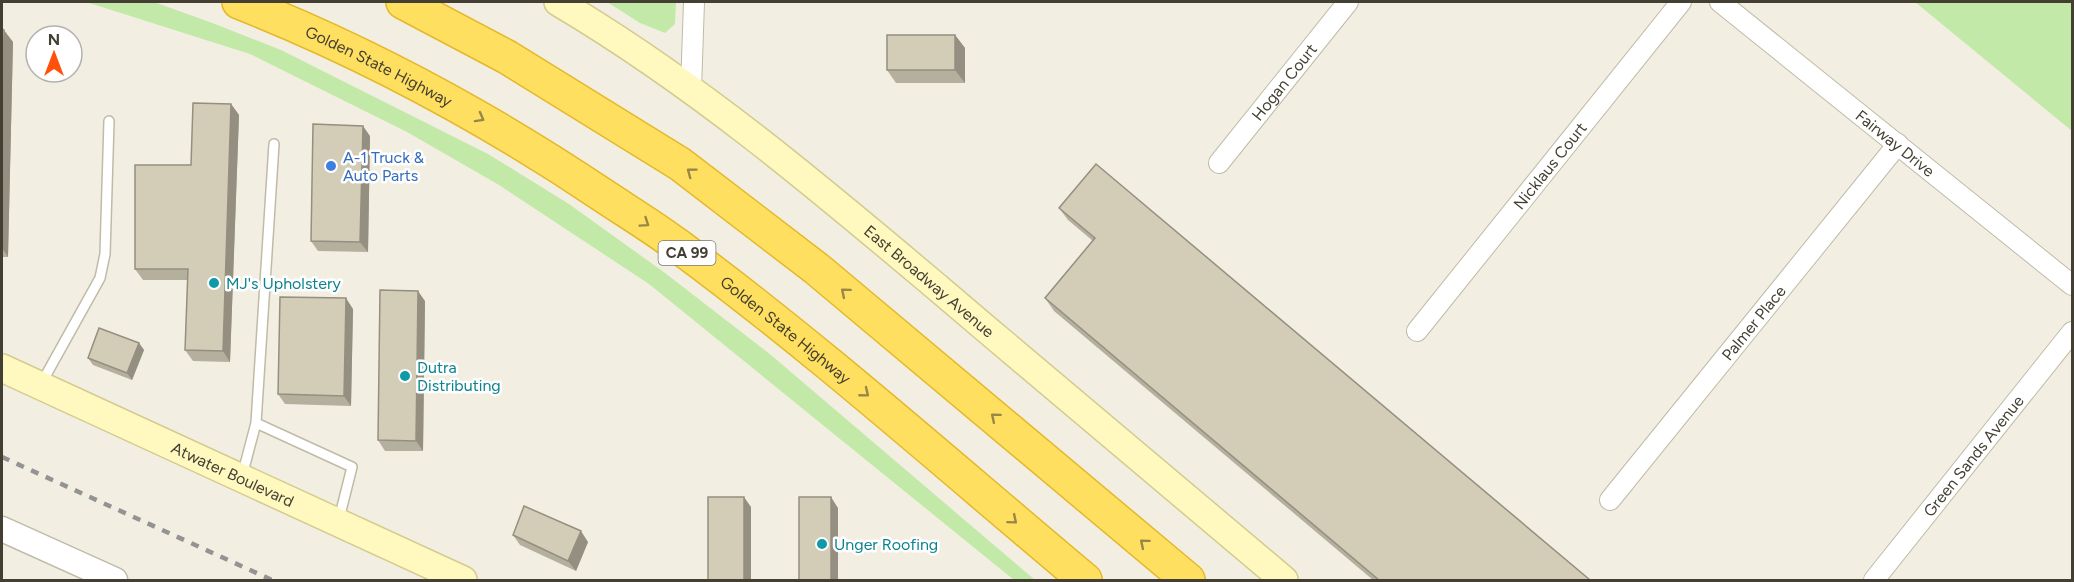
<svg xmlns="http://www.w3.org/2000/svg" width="2074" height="582" font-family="Figtree,sans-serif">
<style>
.green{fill:#c3e9a8}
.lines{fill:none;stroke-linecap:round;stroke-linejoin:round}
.service-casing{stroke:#c0bba7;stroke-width:12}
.minor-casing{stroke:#c0bba7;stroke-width:22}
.tertiary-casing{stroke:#c0bba7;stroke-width:27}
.secondary-casing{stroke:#d4cb8f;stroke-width:30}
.motorway-casing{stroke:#e4b82a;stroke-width:36}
.service{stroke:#fff;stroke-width:9}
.minor{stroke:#fff;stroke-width:20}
.tertiary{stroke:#fff;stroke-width:24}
.secondary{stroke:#fff8bf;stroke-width:27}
.motorway{stroke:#ffdf60;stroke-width:33}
.rail{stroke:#939393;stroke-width:4.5;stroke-dasharray:8 8;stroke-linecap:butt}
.wall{fill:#b5af9d}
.shaded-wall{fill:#948f80}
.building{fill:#d3ccb7;stroke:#948f80;stroke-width:1.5}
.oneway{stroke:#988747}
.shop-dot{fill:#3f7fe0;stroke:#fff;stroke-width:2}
.culture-dot{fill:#0f9aa8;stroke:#fff;stroke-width:2}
.labels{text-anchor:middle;stroke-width:5;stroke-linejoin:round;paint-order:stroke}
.shield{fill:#fff;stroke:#7b7970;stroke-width:1.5}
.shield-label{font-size:15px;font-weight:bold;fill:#433f32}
.street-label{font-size:16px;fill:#433f32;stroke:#fff}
.shop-label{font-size:16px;fill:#366cbe;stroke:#fff;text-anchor:start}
.culture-label{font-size:16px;fill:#0d838f;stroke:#fff;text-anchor:start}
</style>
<rect width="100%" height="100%" fill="#f2efe2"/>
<!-- green -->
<path class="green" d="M86,2H154L215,24L281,50L488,154L569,204L665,273L771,355L1035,580H1014L649,284L499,185L407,132L250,54Z
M607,2H676L675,24L665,33L640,23Z
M1915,2H2072V131Z"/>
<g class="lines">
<defs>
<path id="service" d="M41,384L100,278L105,254L109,121
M256,423L352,467L339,519
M242,476L256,423L274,144"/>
<g id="minor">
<path id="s1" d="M1720,2L2072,285"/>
<path d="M691,89L694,2"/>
<path id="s2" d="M1219,163L1348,2"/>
<path id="s3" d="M1417,331L1681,2"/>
<path id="s4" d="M1610,500L1898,144"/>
<path id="s5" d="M1874,580L2072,332"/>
</g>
<path id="tertiary" d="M2,529L115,580"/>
<g id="secondary">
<path id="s6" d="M558,2C695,83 817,186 938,288C1053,386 1169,483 1284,580"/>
<path id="s7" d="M2,368L463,580"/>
</g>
<g id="motorway">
<path id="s8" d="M239,2C368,53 488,118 604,196C628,212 653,227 677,245C818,349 950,467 1085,580"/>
<path d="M403,2L507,57L680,164L817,269L1188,580"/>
</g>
</defs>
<!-- service casing -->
<use href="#service" class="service-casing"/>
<!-- minor casing -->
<use href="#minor" class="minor-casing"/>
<!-- tertiary casing -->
<use href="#tertiary" class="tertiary-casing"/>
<!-- secondary casing -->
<use href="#secondary" class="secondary-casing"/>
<!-- motorway casing -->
<use href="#motorway" class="motorway-casing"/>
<!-- service -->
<use href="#service" class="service"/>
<!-- minor -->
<use href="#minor" class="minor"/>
<!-- tertiary -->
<use href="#tertiary" class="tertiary"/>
<!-- secondary -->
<use href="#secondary" class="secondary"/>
<!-- motorway -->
<use href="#motorway" class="motorway"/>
<!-- rail -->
<path class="rail" d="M2,457L272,580"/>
</g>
<!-- wall -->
<path class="wall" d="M2,29L13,42L8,257H2Z
M955,35L965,48V83H896L887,70Z
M231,104L239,115L230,362L193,361L185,350L188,280H143L135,269L191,165Z
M370,136L368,252L318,251L311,241Z
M1059,208L1590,580H1373L1054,311L1045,298L1093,241L1068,220Z
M425,301L423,451H385L378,440Z
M353,309L351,406L285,404L278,394Z
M139,343L144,350L132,380L93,365L88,358Z
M513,535L588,542L576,571L520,545Z"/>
<!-- shaded-wall -->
<path class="shaded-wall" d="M4,30L13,42L8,257L2,248V134Z
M955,35L965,48V83L955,70Z
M231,104L239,115L230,362L223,351Z
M363,126L370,136L368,252L360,242Z
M418,291L425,301L423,451L416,441Z
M346,298L353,309L351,406L344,396Z
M139,343L144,350L132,380L127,373Z
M744,497L751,507V580H744Z
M831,497L838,508V580H831Z
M581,531L588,542L576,571L568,561Z"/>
<!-- building -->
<path class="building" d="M2,29L4,30L2,134Z
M887,35H955V70H887Z
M193,103L231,104L223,351L185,350L188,269H135V165H191Z
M313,124L363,126L360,242L311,241Z
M1096,164L1590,580H1379L1045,298L1095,238L1059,208Z
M380,290L418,291L416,441L378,440Z
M280,297L346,298L344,396L278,394Z
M99,328L139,343L127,373L88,358Z
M708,497H744V580H708Z
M799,497H831V580H799Z
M524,506L581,531L568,561L513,535Z"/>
<!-- one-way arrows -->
<defs><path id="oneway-chevron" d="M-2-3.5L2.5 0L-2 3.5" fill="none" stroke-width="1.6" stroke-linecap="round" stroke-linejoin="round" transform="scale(1.5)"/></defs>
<g class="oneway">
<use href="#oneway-chevron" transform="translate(480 118) rotate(29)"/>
<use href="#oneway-chevron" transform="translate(691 172) rotate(-143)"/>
<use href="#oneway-chevron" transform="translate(645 223) rotate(34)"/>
<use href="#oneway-chevron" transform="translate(845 292) rotate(-140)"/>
<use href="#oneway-chevron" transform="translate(865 393) rotate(39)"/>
<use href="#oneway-chevron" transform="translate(995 417) rotate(-140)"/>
<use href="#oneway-chevron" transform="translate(1013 520) rotate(40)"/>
<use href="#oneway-chevron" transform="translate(1144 543) rotate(-140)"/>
</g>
<!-- markers -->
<circle class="shop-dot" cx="331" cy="166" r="6"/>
<g class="culture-dot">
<circle cx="214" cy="283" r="6"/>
<circle cx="405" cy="376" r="6"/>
<circle cx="822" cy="544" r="6"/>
</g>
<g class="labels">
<!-- shield labels -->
<rect class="shield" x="658.5" y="241" width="57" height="24" rx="4.5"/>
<g class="shield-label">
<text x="687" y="258">CA 99</text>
</g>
<!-- street labels -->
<g class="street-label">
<text dy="6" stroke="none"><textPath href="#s8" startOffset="154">Golden State Highway</textPath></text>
<text dy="6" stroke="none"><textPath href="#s2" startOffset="104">Hogan Court</textPath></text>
<text dy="6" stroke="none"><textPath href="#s1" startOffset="225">Fairway Drive</textPath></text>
<text dy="6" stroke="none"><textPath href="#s3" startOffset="212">Nicklaus Court</textPath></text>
<text dy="6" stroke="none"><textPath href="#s6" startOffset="465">East Broadway Avenue</textPath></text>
<text dy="6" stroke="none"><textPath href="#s4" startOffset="228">Palmer Place</textPath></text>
<text dy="6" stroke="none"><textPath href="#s8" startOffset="640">Golden State Highway</textPath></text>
<text dy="6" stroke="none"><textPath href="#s5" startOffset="159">Green Sands Avenue</textPath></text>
<text dy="6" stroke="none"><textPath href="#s7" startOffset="254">Atwater Boulevard</textPath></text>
</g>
<!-- shop labels -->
<g class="shop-label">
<text x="343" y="163">A-1 Truck &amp;<tspan x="343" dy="18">Auto Parts</tspan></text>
</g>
<!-- culture labels -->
<g class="culture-label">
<text x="226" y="289">MJ's Upholstery</text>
<text x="417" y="373">Dutra<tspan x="417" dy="18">Distributing</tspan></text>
<text x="834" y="550">Unger Roofing</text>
</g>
</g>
<!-- border -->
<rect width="2074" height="582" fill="none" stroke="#433f32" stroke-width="6"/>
<!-- north arrow -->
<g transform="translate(54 54)"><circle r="28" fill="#ffffff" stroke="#b4b2ad" stroke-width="1.5"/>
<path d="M0-4.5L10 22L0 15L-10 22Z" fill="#ff510c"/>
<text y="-9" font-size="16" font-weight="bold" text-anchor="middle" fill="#433f32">N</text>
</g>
</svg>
